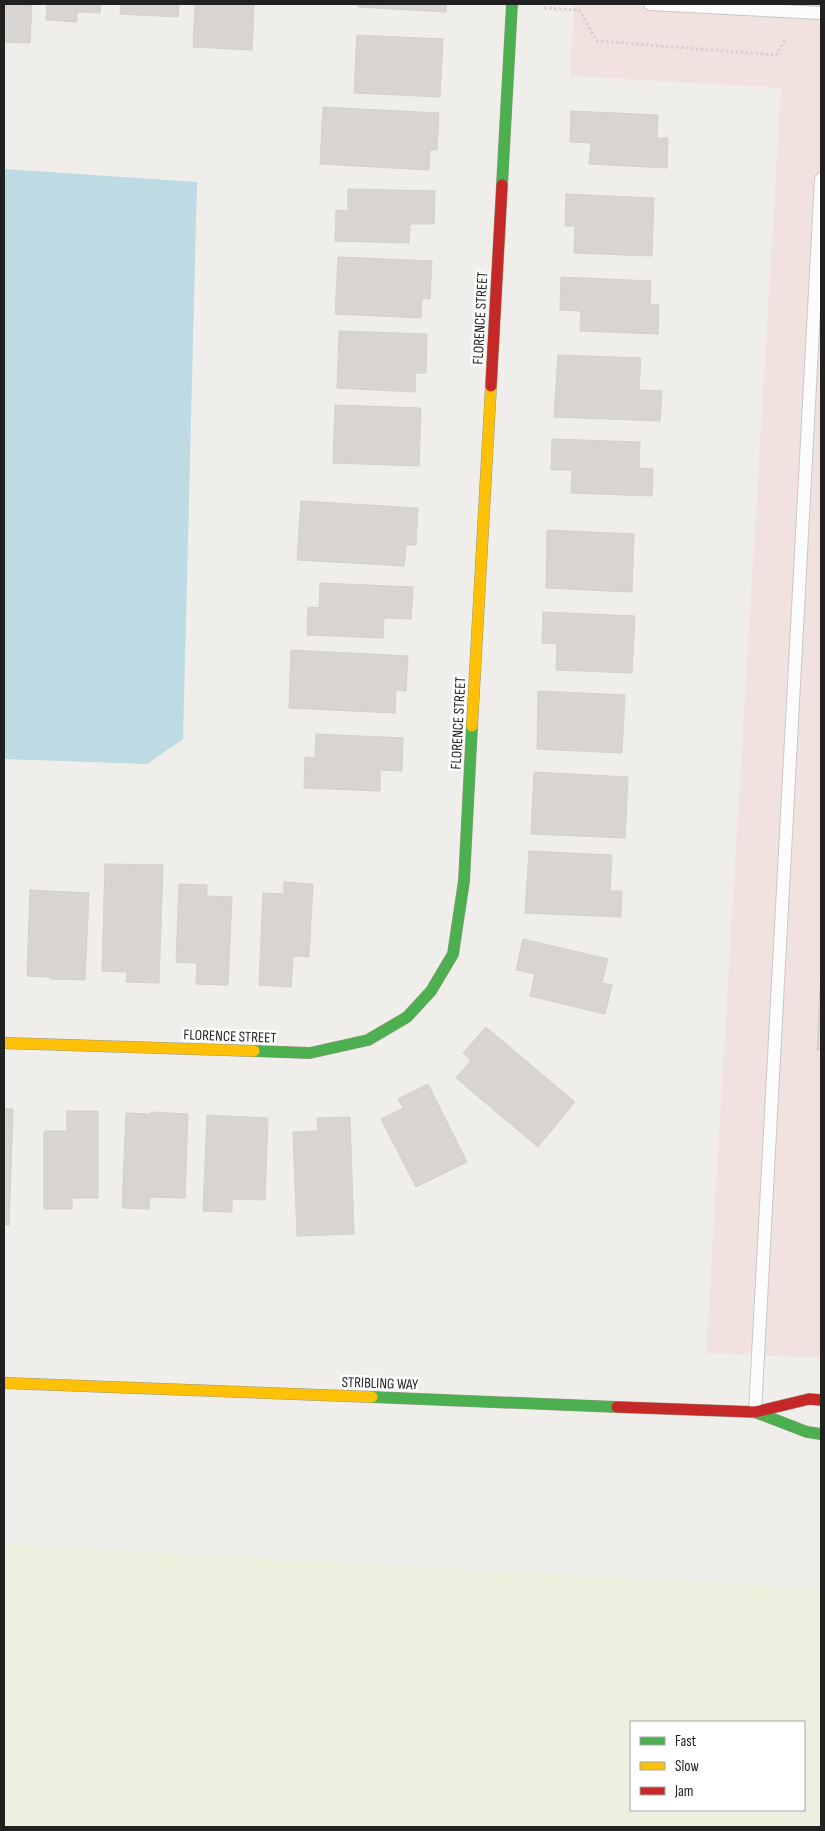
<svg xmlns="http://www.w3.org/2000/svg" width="825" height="1831" font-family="'Sofia Sans Condensed',sans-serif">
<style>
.commercial{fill:#f1e2e0}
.farmland{fill:#eeefde;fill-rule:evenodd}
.water{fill:#bedae2}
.building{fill:#d7d4d1;stroke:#d3d0cb}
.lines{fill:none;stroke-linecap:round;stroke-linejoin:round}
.lane-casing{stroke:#c8c8c6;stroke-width:14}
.fast-casing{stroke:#989a81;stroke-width:12}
.slow-casing{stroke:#989a81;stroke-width:12}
.jam-casing{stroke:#989a81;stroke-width:12}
.path{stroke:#dccecc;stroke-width:3;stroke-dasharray:2.5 2.5;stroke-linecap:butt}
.lane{stroke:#fdfcfc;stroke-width:12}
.fast{stroke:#4caf50;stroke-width:11}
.slow{stroke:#ffc107;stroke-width:11}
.jam{stroke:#c62828;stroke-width:11}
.labels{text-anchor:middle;stroke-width:5;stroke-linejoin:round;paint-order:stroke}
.street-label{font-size:15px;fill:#212121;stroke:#fff}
</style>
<rect width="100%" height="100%" fill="#f0eeea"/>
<!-- commercial -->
<path class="commercial" d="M574,4H821V1358L706,1353L781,88L570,76Z"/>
<!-- farmland -->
<path class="farmland" d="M4,1544L821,1588V1827H4ZM631,1722H804V1810H631Z"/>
<!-- water -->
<path class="water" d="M4,169L197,182L183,739L147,764L4,759Z"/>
<!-- building -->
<path class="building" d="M4,4H32L30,43L4,42Z
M47,4H101L100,13L77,12V22L46,20Z
M121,4H179L178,17L120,14Z
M195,4H254L252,50L193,47Z
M358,4H446V12L358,7Z
M357,35L443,39L440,97L354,93Z
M323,107L439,113L437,150H430L429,170L320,164Z
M571,111L658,115L657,138H668L667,168L589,164L591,143L570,142Z
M348,189L435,191L434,224H410L409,243L335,241L336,210L348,211Z
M566,194L654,198L652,256L574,253L575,226H565Z
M338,257L432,261L430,299L422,298L421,318L335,314Z
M561,277L651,281L650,304L659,305L658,334L580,331L581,311L560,310Z
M339,331L427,334L426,373H416L415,392L337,388Z
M558,355L641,358L639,390L662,391L660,421L554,417Z
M335,405L421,408L419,466L333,463Z
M552,439L640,442L639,468L653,469L652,496L571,493L572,470H551Z
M301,501L418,508L416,545H406L404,566L297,560Z
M547,530L634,534L632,592L546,588Z
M320,583L413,587L411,619L384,618L383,638L307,635L308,607L319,608Z
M543,612L635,616L632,673L556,670L557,644L542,643Z
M291,650L408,656L406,691L396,690L395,713L289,708Z
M538,691L625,695L622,753L537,749Z
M316,734L403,738L402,771L380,770V791L304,788L305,757L315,758Z
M534,772L628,777L625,838L531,834Z
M529,851L612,855L610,891H622L621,917L525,913Z
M105,864L163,865L159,983L126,982L127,972L102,971Z
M284,882L313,884L309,957L293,956L291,987L259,985L263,893L284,894Z
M179,884L207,885V896L232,897L228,985L196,984L197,963L176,962Z
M30,890L89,893L85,980L50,979V977L27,976Z
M523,939L608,959L602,983L612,985L605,1014L530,996L535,974L516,970Z
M821,966V1050H817Z
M486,1027L575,1102L538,1147L456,1078L471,1060L463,1053Z
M428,1084L467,1162L416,1187L381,1119L403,1108L398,1099Z
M4,1109H13L9,1225H4Z
M67,1111H98V1198H72V1209H44V1131H67Z
M151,1112L188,1114L185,1198L150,1197L149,1209L122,1208L126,1113L151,1114Z
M207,1115L268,1118L265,1200L232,1199V1212L203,1211Z
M350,1117L354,1234L297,1236L293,1132L318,1131L317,1118Z"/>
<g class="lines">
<defs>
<path id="lane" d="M650,4L821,13
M755,1412L821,179"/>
<path id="fast" d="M502,185L512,4
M254,1051L310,1053L368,1040L407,1017L431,991L453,954L464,881L472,726
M372,1397L617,1407
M755,1412L807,1432L821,1434"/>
<path id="slow" d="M472,726L491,386
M4,1043L254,1051
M4,1383L372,1397"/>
<path id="jam" d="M491,386L502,185
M617,1407L755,1412L809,1399L821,1400"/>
</defs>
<!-- lane casing -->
<use href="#lane" class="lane-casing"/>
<!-- fast casing -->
<use href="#fast" class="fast-casing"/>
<!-- slow casing -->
<use href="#slow" class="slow-casing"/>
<!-- jam casing -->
<use href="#jam" class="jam-casing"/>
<!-- path -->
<path class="path" d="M544,8L579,10L597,41L776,55L785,40"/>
<!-- lane -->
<use href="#lane" class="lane"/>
<!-- fast -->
<use href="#fast" class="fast"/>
<!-- slow -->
<use href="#slow" class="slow"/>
<!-- jam -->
<use href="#jam" class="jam"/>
</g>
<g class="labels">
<!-- street labels -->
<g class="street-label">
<text transform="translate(480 318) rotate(-87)" y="5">FLORENCE STREET</text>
<text transform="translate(458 723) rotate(-87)" y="5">FLORENCE STREET</text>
<text transform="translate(230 1036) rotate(2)" y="5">FLORENCE STREET</text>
<text transform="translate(380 1383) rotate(2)" y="5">STRIBLING WAY</text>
</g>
</g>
<!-- border -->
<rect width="825" height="1831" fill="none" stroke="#212121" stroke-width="10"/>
<!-- legend -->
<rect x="630" y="1721" width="175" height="90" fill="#ffffff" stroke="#a6a6a6"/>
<rect x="640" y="1737" width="25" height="8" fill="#4caf50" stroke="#a6a6a6"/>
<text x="675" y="1746" font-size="15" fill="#212121">Fast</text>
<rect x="640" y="1762" width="25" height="8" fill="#ffc107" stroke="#a6a6a6"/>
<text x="675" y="1771" font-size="15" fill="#212121">Slow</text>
<rect x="640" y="1787" width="25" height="8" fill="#c62828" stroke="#a6a6a6"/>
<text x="675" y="1796" font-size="15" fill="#212121">Jam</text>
</svg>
